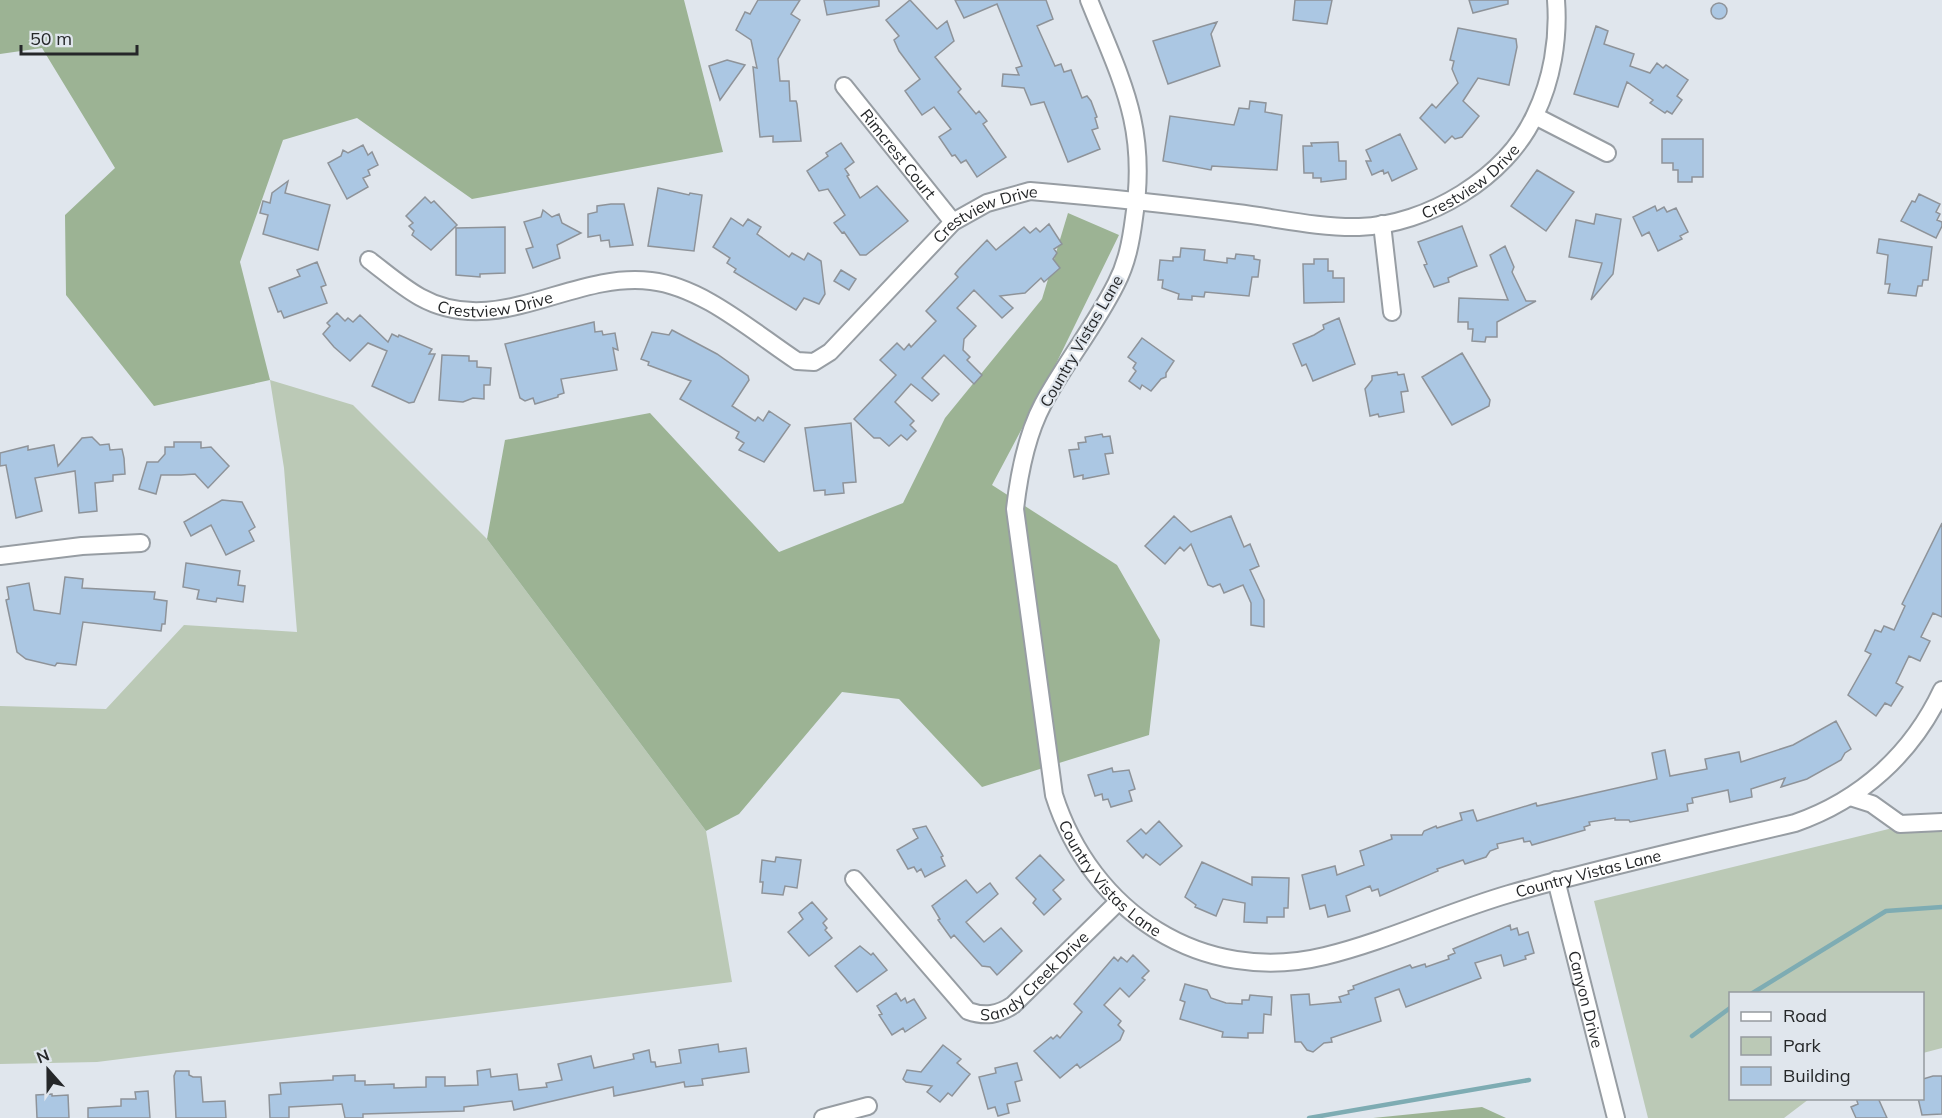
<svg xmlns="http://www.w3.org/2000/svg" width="1942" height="1118" font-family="Mulish,sans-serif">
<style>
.green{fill:#bbc9b6}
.forest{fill:#9cb394}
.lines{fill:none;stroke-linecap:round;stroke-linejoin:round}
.stream{stroke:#7eacb3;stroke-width:4.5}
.building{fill:#abc7e3;stroke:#8e9399;stroke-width:1.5}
.minor-casing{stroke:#979da3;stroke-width:20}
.minor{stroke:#fff;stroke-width:16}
.labels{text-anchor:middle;stroke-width:4.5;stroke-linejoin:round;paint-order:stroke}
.street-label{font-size:16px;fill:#252729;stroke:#e0e6ed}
</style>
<rect width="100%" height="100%" fill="#e0e6ed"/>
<!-- green -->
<path class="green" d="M270,380L353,405L487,539L706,831L732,982L97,1062L0,1064V706L106,709L184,625L297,632L284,468Z
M1942,816V1048L1923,1053L1922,994H1730V1098L1809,1099L1784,1118H1648L1594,901Z"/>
<!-- forest -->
<path class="forest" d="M0,0H684L723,152L472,199L357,118L283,140L240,262L270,380L154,406L66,295L65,215L115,168L42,48L0,54Z
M1068,213L1119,235L1051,374L992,485L1117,565L1160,640L1149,735L982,787L899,699L842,692L739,814L706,831L487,539L505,440L650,413L779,552L903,503L945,418L1042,299Z
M1482,1107L1506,1118H1373Z"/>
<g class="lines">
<!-- stream -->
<path class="stream" d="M1751,994L1886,911L1942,907
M1692,1036L1730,1008
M1309,1118L1529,1080"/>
</g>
<!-- building -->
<path class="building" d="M758,0H800L791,14L800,20L778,59L780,81H789L790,101H796L797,104L801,141L773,142V136L760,137L753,67L757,68L751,40L736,30L745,12L750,14Z
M824,0H879V6L827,15Z
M910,0L937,29L947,21L954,41L935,57L961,89L958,92L976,114L979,111L987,121L983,124L1006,157L977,177L966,160L961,163L955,155L952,156L939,137L951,129L934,107L922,115L905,91L920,79L899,51L894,40L899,36L886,20Z
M955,0H1046L1053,19L1037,26L1055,66L1061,64L1064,72L1071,70L1082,98L1087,96L1091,101L1097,117L1095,118L1098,128L1092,130L1100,149L1068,162L1044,102L1031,105L1024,88L1002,86L1003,74L1019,75L1016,68L1022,66L997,4L964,18Z
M1295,0H1332L1327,24L1293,20Z
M1469,0H1508V4L1473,13Z
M1711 11a8 8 0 1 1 16 0a8 8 0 1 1-16 0Z
M1217,22L1211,34L1220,66L1168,84L1153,41Z
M1596,26L1608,31L1604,44L1634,54L1630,66L1650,73L1657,63L1663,68L1666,65L1688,80L1677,96L1682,100L1672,114L1667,111L1665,113L1650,103L1653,100L1627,82L1618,107L1574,94Z
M1458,28L1516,39L1517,47L1509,85L1478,78L1463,101L1479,116L1462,137L1455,139L1452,136L1445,143L1420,118L1432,104L1436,108L1458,83L1452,69L1454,61L1450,60Z
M727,60L745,65L720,100L709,66Z
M1250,101L1266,103L1265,112L1282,115L1277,170L1212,166L1211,170L1163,161L1170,116L1234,125L1239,108L1249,109Z
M1400,134L1417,169L1392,181L1388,172L1384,174L1383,170L1372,175L1366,161H1371L1366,150Z
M1662,139H1703V177H1692V182H1678V170H1673V163H1662Z
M1338,142L1339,161H1346V179L1321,182V178H1313V173H1304L1303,146H1312L1311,143Z
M841,143L854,162L845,169L849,175L847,176L860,198L877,186L908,221L866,255H860L844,232L842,233L834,223L845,215L828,189L819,191L807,171L828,156L826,153Z
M363,145L368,155L372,152L378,165L368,170L370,175L363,178L368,187L347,199L328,163L341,156L343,150L348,153Z
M1537,170L1574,192L1546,231L1511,206Z
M288,181L285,193L330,205L318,250L263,234L268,215L260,213L263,201L270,203L272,193Z
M658,188L689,195L690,193L702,195L694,251L648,246Z
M1919,194L1940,204L1936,212L1940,214L1937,220L1942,222V226L1936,238L1901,221L1912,201L1915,202Z
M425,197L431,203L434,201L457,225L431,250L412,235L414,231L409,226L413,223L406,216Z
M611,204H624L633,245L610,247L609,240L601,241L600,235L588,237V214L597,212V206Z
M1655,206L1657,211L1664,207L1667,212L1676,208L1688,232L1680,236L1682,239L1658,251L1649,232L1642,236L1633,217Z
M543,210L552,217L559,214L562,223L581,233L557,245L560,258L533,268L526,249L533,247L524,222L541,217Z
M1596,214L1621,219L1613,274L1591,300L1602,263L1569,257L1576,220L1594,224Z
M731,218L743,226L748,219L761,227L757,234L789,257L792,253L804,260L808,253L821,261L825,294L819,304L804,298L796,310L734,272L736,269L727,263L730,258L713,247Z
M1049,224L1062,244L1054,249L1057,253L1053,259L1060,268L1044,282L1041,278L1025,293L1000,296L1013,308L1002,318L974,290L957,308L976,326L964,339L963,350L970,357L967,360L982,375L974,384L944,355L922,378L939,394L932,401L911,384L895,402L914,421L910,425L916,431L907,440L901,435L889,446L880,438H874L854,419L896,375L880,360L897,343L904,350L909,344L911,347L936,321L926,311L958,277L955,274L959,269L987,240L996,250L1024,227L1030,233L1036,228L1040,232Z
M1462,226L1477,266L1459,273L1448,278L1449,282L1434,287L1424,265L1427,264L1418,242Z
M505,227V273L480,274V277L456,275V228Z
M1879,239L1932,247L1928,280H1923L1922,286H1918L1916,296L1888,293L1890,284H1885L1888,255L1877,253Z
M1505,246L1514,267L1512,272L1526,301H1536L1497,322V337H1486L1485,342L1472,341L1473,329H1468V322H1458L1459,298L1508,300L1490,255Z
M1181,248L1205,250L1204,260L1227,263V258L1235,259L1236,254L1254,256V259L1260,260L1258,277H1252L1249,296L1205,292L1204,297L1192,296V300L1178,299L1179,294L1162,288L1163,280H1158L1160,260L1173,261V257H1180Z
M1314,259H1328V271H1333V278H1344V302L1304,303L1303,264H1314Z
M317,262L326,285L321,287L327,303L284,318L281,311L278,312L269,288L300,276L297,270Z
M841,270L856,279L849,290L834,281Z
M337,313L345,321L348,318L353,322L360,315L388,342L392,334L398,337L399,335L432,349L429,354H435L414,402L409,403L372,386L387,351L368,343L350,361L334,347L323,334L330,326L327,323Z
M1339,318L1355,364L1313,381L1306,364L1302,366L1293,344L1314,335L1324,329L1323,325Z
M594,322L595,332L602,331L603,335L615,333L618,350L613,348L617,370L561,379L564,393L558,395V397L535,404L533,398L525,401L520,398L505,344Z
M672,330L717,354L748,376L749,380L732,406L755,421L758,417L763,421L769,411L790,425L764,462L739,450L744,443L736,438L739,432L680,399L691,381L648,365L649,362L641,359L652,332L669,335Z
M1142,338L1174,361L1166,373V377L1161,379L1151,391L1142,385L1140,389L1129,381L1136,371L1133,368L1136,363L1128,357Z
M1462,353L1490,400L1489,406L1452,425L1422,377Z
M442,355L469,356V361H477V367L491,368L490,385H484V399L473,398L463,402L439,400Z
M1397,372L1398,375L1404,374L1408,391L1401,392L1404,412L1379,417L1378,414L1370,416L1365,389L1372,380V376Z
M851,423L856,482L843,483L844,493L825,495V490L814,491L805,428Z
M1102,434L1103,437L1110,436L1113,453L1105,454L1109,474L1083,479V475L1074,477L1069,450L1079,449L1078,443L1086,442L1085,437Z
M92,437L100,445L109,444L110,450L122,449L124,458L125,474L113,475V481L95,483L97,511L79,513L75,471L35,478L42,511L16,518L6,465L0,466V453L28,446V450L54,445L58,466L82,438Z
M174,442H201V448L211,447L229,466L208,488L195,474L181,475H161L156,494L139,489L147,462H158L165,454V447H174Z
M222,500L242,502L255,527L249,531L254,541L226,555L211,525L191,536L184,522Z
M1174,516L1191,532L1231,516L1244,547L1250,544L1259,566L1250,570L1264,600V627L1251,625V603L1243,585L1224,593L1220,584L1213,587L1208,585L1191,544L1184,551L1180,547L1165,564L1145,546Z
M1942,523V617L1933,613L1921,637L1930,641L1920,661L1909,656L1896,683L1903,687L1891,706L1885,703L1876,716L1848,695L1871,654L1865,651L1875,630L1881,632L1884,626L1894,630L1905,606L1902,604Z
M186,563L240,571L238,585L245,586L243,602L217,598L216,602L197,599L199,590L183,587Z
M65,577L83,579L82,588L155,592L154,599L167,601L165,624H162L161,631L83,622L76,665L57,663L55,666L26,659L17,652L6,600L9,599L7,587L29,583L34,610L60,614Z
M1836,721L1851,749L1845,753L1841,760L1807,779L1781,787L1785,778L1751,789L1752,797L1730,802L1728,790L1692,798L1693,803L1687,804L1688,811L1630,822L1629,820H1615V818L1589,822L1590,825L1584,827L1585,830L1532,845L1530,841L1524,842L1523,838L1497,844L1498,848L1490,851L1486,857L1465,864L1463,860L1437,869L1438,871L1380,896L1378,889L1372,891L1370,886L1346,896L1350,911L1328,917L1325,905L1310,909L1302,875L1335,866L1337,875L1364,865L1360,851L1392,839L1391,835H1422L1424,831L1436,826L1437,828L1462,820L1460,813L1473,810L1477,821L1536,803L1537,806L1657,779L1652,753L1665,750L1670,776L1707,769L1705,759L1739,752L1741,762L1793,745Z
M1112,768L1113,772L1129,770L1135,789L1129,791L1132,801L1111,807L1108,799L1103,800L1102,794L1095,796L1088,775Z
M1159,821L1182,846L1160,865L1146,854L1143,858L1127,841L1141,829L1146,834Z
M926,826L943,856L941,857L945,866L925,877L921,869L917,872L914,867L908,869L897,850L918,838L913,829Z
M1040,855L1064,880L1053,890L1061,899L1044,915L1033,903L1036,899L1016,878Z
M776,857L801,860L797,888L785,886L783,895L762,893L763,882H760L762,860L775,862Z
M1202,862L1252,885V877L1289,878L1288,908H1284V917H1267V923L1244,922L1245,903L1223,899L1216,916L1195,907L1196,905L1185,897Z
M966,880L977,893L990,883L998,894L966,922L984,942L1001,928L1022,951L997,975L990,967L982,966L954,935L951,938L938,920L940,919L932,906Z
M812,902L827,919L823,923L827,928L825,930L832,938L809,956L788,932L803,919L799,913Z
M1510,925L1511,930L1517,928L1519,935L1528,932L1534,953L1525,956L1526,959L1504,966L1501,955L1475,963L1481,978L1406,1007L1399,989L1375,998L1381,1021L1331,1038L1332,1042L1324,1043L1313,1052L1307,1050L1301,1042H1295L1291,995L1309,994L1310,1005L1341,1002L1339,997L1349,994L1348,991L1354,989L1353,986L1410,965L1412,968L1425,964L1426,967L1449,959L1448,956L1455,953L1453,949Z
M860,946L871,955L873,953L887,970L857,992L835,966Z
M1133,955L1149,971L1142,978L1145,980L1129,997L1120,988L1104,1005L1121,1021L1118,1025L1124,1031L1120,1040L1080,1068L1077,1064L1060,1078L1034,1051L1051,1037L1053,1039L1057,1035L1060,1038L1082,1012L1074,1004L1114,957L1118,961L1121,957L1127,962Z
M1185,984L1207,990L1211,998L1226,1003L1242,1004V1000H1249L1250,995L1272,997L1271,1015L1264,1014L1263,1033H1248V1038L1222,1037L1223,1032L1180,1019L1185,1002L1180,1000Z
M896,993L901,1001L905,998L907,1003L914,999L926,1018L905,1032L903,1028L892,1035L879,1015L882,1014L877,1006Z
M718,1044L719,1052L746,1048L749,1072L702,1079L703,1085L685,1087L684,1082L614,1096L613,1087L514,1110L512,1101L464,1107V1111L363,1114V1118H345L342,1104L289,1107V1118H270L269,1095L281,1094L280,1083L333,1080V1076L355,1075V1081H365V1085L394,1084V1088L426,1087V1077H445V1086L478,1085L477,1071L490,1069L491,1077L517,1074L519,1090L547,1087L546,1083L562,1080L558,1064L591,1056L594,1068L634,1059L633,1054L649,1050L651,1062H655L656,1067L681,1063L679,1050Z
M943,1045L961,1059L957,1063L970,1074L952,1096L948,1093L940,1102L927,1092L932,1086L906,1082L903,1079L907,1070L921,1072Z
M1017,1063L1022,1080L1015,1082L1020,1101L1007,1104L1009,1113L998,1116L995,1107L988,1109L979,1077L996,1073L995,1068Z
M176,1071H189V1075L193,1077H201L203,1102L225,1101L226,1118H176L174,1076Z
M1933,1076H1942V1114L1922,1115L1918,1098H1923V1079Z
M148,1091L150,1118H88V1108L121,1106V1099H136L135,1092Z
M52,1094V1096L68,1095L69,1118H37L36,1095Z
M1856,1098H1878L1887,1118H1856L1851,1107L1858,1104Z"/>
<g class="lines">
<defs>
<g id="minor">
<path id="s1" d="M1089,0C1122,82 1148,127 1134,218C1131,241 1127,263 1116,284C1095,326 1065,363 1043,404C1026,436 1019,474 1015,509L1054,795C1091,912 1202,986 1325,956C1387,941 1447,912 1509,894C1603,867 1699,846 1795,823C1861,800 1912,754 1942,690"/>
<path id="s2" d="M844,86L953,222"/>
<path d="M1535,116L1607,153"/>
<path d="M1382,224L1392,312"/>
<path id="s3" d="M369,260C385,272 402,287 420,297C497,340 572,271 651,281C703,287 753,332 797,361L814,362L830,352L953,222L987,203L1030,191C1100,197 1168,204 1237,213C1277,218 1319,228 1359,227C1427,225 1506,178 1535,115C1552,80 1559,39 1556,0"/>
<path d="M0,556L82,546L141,543"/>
<path d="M1850,797L1872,804L1900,824L1942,822"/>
<path id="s4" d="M854,879L968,1011C985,1017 998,1015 1013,1005L1118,902"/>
<path id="s5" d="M1556,880L1616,1118"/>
<path d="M823,1118L868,1106"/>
</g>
</defs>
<!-- minor casing -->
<use href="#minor" class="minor-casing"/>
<!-- minor -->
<use href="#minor" class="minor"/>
</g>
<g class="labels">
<!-- street labels -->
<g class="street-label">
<text dy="6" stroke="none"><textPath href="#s2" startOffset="87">Rimcrest Court</textPath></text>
<text dy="6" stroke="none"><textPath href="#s3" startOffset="1221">Crestview Drive</textPath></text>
<text dy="6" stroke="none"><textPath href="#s3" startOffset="716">Crestview Drive</textPath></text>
<text dy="6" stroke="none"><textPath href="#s3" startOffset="141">Crestview Drive</textPath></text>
<text transform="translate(1081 341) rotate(-60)" y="6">Country Vistas Lane</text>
<text dy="6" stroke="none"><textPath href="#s1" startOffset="1458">Country Vistas Lane</textPath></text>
<text dy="6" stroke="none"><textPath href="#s1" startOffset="936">Country Vistas Lane</textPath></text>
<text dy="6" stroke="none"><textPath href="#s4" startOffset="255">Sandy Creek Drive</textPath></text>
<text dy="6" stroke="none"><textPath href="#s5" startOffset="123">Canyon Drive</textPath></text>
</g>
</g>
<!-- legend -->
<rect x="1729" y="992" width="195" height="108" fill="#e0e6ed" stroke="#959a9f" stroke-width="1.5"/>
<rect x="1741" y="1012" width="30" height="9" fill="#ffffff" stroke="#959a9f" stroke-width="1.5"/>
<text x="1783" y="1022" font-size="18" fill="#252729">Road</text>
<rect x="1741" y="1037" width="30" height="18" fill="#bbc9b6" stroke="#959a9f" stroke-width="1.5"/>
<text x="1783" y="1052" font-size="18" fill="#252729">Park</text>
<rect x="1741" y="1067" width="30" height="18" fill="#abc7e3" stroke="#959a9f" stroke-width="1.5"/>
<text x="1783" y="1082" font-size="18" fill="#252729">Building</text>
<!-- north arrow -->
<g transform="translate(48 1070) rotate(339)" stroke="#e0e6ed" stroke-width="4.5" paint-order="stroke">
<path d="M0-4.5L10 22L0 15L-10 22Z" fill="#252729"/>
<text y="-9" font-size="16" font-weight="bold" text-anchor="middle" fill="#252729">N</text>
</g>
<!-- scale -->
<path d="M21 45v9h116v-9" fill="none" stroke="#252729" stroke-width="3"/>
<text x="30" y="45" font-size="18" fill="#252729" stroke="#e0e6ed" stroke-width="4.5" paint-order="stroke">50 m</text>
</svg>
